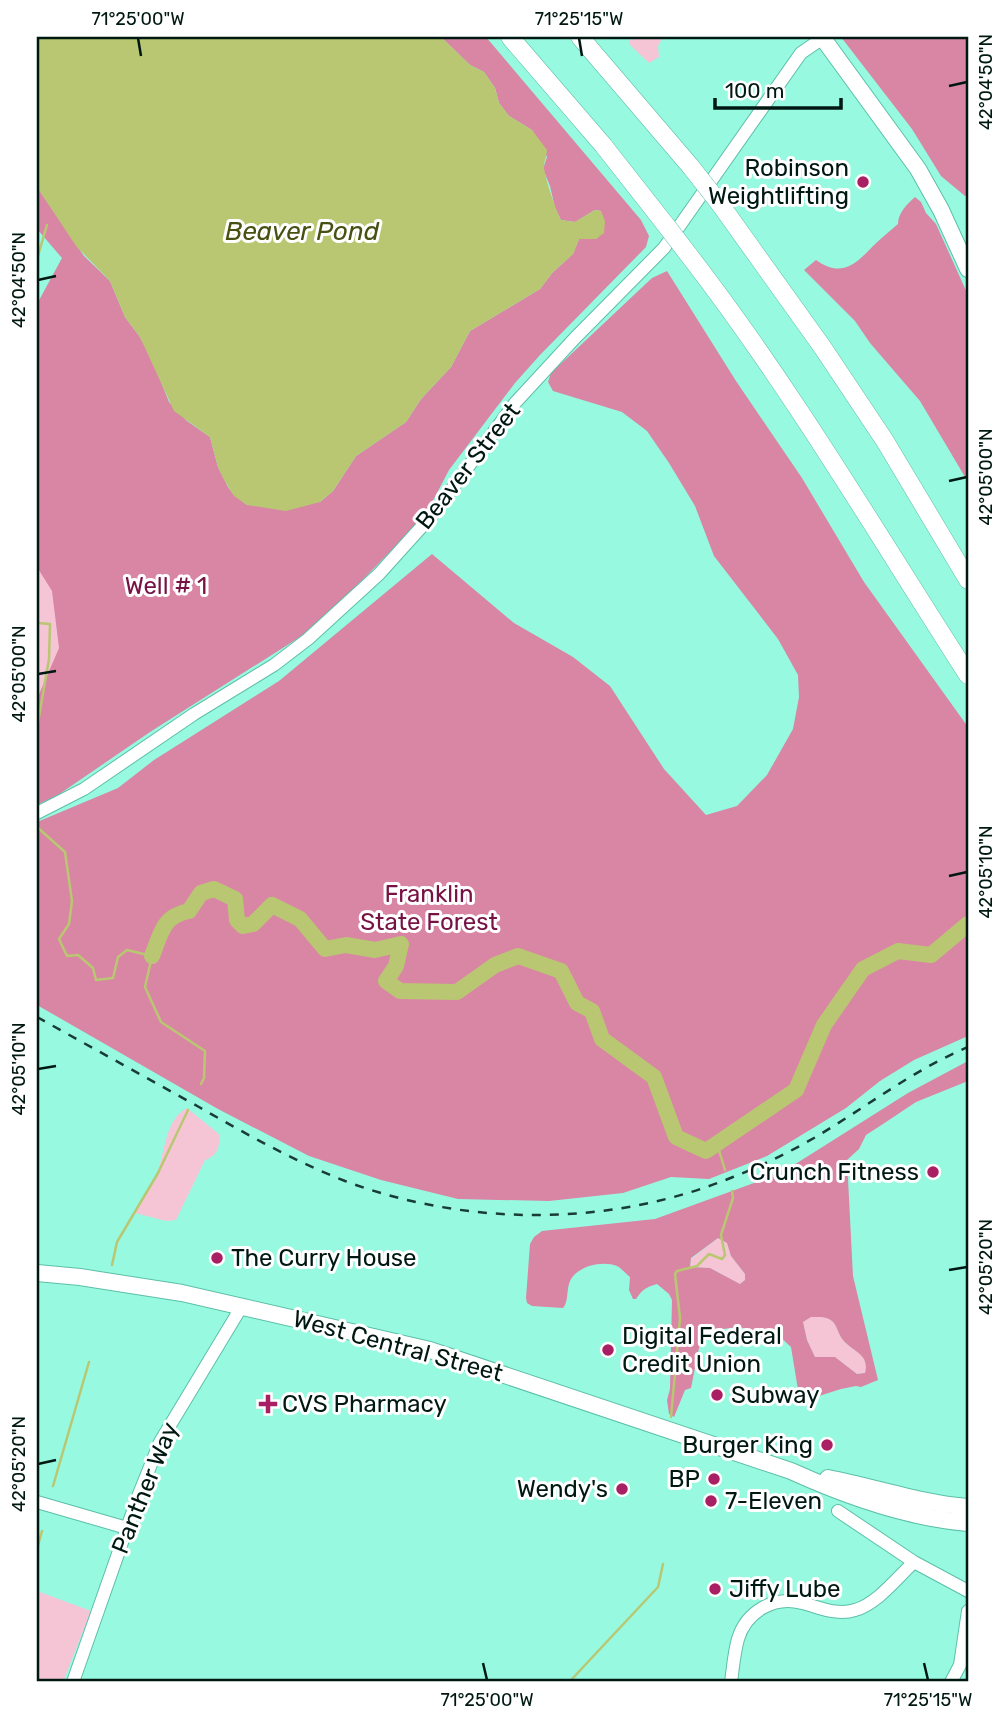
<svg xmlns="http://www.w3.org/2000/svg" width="1005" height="1719" font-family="Rubik,sans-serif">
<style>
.green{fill:#f6c5d5}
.forest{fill:#d985a4;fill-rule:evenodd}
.water{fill:#b9c773}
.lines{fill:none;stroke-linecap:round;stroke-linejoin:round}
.stream{stroke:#b9c773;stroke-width:2.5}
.river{stroke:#b9c773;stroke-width:16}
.minor-casing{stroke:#5cbfa8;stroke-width:14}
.major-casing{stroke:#5cbfa8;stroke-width:18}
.highway-casing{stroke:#5cbfa8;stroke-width:19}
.minor{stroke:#fff;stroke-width:12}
.major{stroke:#fff;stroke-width:16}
.highway{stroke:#fff;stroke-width:18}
.rail{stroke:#193d34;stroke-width:2.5;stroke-dasharray:9 9;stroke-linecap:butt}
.highway-bridge-casing{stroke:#5cbfa8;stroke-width:19;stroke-linecap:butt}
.highway-bridge{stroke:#fff;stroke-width:18}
.ticks{fill:none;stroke:#001812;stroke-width:2.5}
.poi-dot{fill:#a91f64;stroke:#fff;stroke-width:2.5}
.labels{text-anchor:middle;stroke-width:6;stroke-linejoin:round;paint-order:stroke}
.poi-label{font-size:24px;fill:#001812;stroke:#fff;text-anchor:start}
.street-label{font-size:24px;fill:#001812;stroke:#fff}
.park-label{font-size:24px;fill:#761244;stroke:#fff}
.water-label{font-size:26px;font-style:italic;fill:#485012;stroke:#fff}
.neatline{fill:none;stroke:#001812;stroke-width:2.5}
.ticks-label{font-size:18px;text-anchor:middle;fill:#001812}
</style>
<rect width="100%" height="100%" fill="#97f9e0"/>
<!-- green -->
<path class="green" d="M634,37H663L658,46L659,57L649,63L630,45L629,41Z
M37,540L75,588L37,796V656L40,651L37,636Z
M187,1108L220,1135C219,1147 218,1156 205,1160L176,1220L166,1221L135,1213C142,1200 152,1187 157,1173C165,1153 165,1119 187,1108Z
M718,1238L727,1243L731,1256L745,1274V1280L740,1284L710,1268L690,1267L691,1259Z
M811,1316C817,1317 827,1316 832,1321C837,1325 838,1334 843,1340C853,1352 870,1353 865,1373L857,1374L835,1357H815L807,1340L803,1322Z
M37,1591L91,1611L63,1682L37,1680Z"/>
<!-- forest -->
<path class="forest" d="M441,37H486L641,220L649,236L646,247L540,355L515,383L449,470L425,516L336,607L300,637L150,732L58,795L37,805V699L59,648L52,591L37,567V304L62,258L37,229V187L84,256L110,281L125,317L140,337L153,362L169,402L187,421L210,437L218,467L228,487L234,495L247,505L320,502L333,491L356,456L406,422L421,399L451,367L470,331L540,289L552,273L573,254L579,239H596L604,230L601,211L595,210L575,222L561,220L555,208L550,186L543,169L547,157L532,130L509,116L499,103L495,88L484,72L470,65Z
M841,37H968V195L965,196L941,176L912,129Z
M915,197L921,202L926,213L936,224L968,295V482L920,401L870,343L855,321L804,270L816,260C841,278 855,265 873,246C881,238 890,231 898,224C898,213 907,204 915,197Z
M667,271L736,381L802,478L864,582L968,727V1036L914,1060L880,1081L846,1108L767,1156L709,1179L671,1177L623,1193L549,1201L458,1199L381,1180L309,1156L218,1109L37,1005V822L118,788L154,760L279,681L432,554L514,623L573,657L610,686L664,769L706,815L737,806L767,775L793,729L799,697L798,675L778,639L714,556L695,506L669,463L647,431L622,412L553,391L548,382L551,373L652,278Z
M968,1061V1081L916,1102L883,1124L866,1135L859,1149L847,1160L853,1276L878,1380L861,1387L856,1386L841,1389L800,1402L791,1347L779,1336L738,1327L716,1330L704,1336L699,1348L691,1388L685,1390L674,1417L669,1414L667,1400L670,1389L672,1300L669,1294L657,1284C646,1287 642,1290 636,1299H633L629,1290L630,1277C626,1274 621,1268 617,1266C602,1260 577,1266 570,1281C566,1290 569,1301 563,1308L532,1306L527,1303L526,1298L530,1244L534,1237L542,1231L655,1219L754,1183L797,1163L908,1093ZM718,1238L727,1243L731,1256L745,1274V1280L740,1284L710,1268L690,1267L691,1258ZM811,1317C817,1317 827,1316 832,1321C837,1325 838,1334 843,1340C853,1352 870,1354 865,1373L857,1374L835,1357H815L807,1340L803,1322Z"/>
<!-- water -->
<path class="water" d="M37,37H441L470,65L484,72L495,88L499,103L509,116L532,130L547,150C547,156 544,161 544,166C543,173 557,213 561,220L575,222L595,210L601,211L605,221L604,233L596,239H579L573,254L552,273L540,289L470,331L451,367L421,399L406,422L356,456L333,491L320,502L286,511L247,505L234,496L223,478L218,467L210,437L174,411L140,337L125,317L110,281L76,246L37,187Z"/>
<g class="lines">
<!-- stream -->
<path class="stream" d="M37,259L47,225
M37,623L50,624L49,659L37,728
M37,827L65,852L72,901L69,924L59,939L67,956L78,955L93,968L96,980L113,978L118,957L127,950L152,956L145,987L161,1022L205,1051L204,1078L201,1084
M717,1144L725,1170
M112,1265L117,1242L158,1173L188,1110
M671,1417L680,1318L675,1274L677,1271L697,1266L709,1254L722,1259L725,1255L721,1235L733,1198L732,1191
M53,1486L89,1362
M37,1549L42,1531
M572,1679L658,1587L663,1564"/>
<!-- river -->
<path class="river" d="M152,956C161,934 162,916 189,911L201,893L214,889L235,899L237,920L243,926L253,924L272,905L300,919L325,949L346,945L375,950L401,944L396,966L386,981L400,991L457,992L495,965L518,956L561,971L577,1003L592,1011L602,1039L654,1077L676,1137L706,1151L796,1090L824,1025L863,969L898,951L931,955L968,924"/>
<defs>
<path id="minor" d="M37,813L84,789L194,714L274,665L308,639L379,574L435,512L515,403L575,338L664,248L801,53L823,38
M37,1502L127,1528
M838,1511L914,1562L968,1591
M73,1682L139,1494L160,1442L242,1306
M731,1682C733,1668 734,1653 738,1639C746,1612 774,1595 802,1603C819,1607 837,1616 855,1610C877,1604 897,1578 914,1562
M951,1682L960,1665L968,1611"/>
<path id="major" d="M822,37L918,169L941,210L968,269
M37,1273L80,1277L182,1293L430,1350L791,1471C846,1496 908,1518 968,1523
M828,1478C875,1487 920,1503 968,1507"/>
<path id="highway" d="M510,37L603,145L665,224
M580,37L691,167
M720,204L823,348L885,441L968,580
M688,254C791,387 877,534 968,675"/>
</defs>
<!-- minor casing -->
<use href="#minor" class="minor-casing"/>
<!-- major casing -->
<use href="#major" class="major-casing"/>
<!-- highway casing -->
<use href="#highway" class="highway-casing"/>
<!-- minor -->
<use href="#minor" class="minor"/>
<!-- major -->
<use href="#major" class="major"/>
<!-- highway -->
<use href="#highway" class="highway"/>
<!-- rail -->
<path class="rail" d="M37,1017C91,1047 145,1077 199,1107C246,1134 294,1161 345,1181C468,1227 611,1227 733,1177C761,1166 788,1153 814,1138C865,1108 913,1070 968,1047"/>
<defs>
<path id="highway-bridge" d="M691,167L720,204
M665,224L688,254"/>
</defs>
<!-- highway-bridge casing -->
<use href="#highway-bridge" class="highway-bridge-casing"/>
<!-- highway-bridge -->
<use href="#highway-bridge" class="highway-bridge"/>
</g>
<!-- ticks -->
<path class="ticks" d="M138,38L141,56M579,38L582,56M949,86L967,82M38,280L56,276M949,481L967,477M38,674L56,671M949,876L967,872M38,1069L56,1066M949,1270L967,1267M38,1464L56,1460M483,1663L487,1680M924,1663L928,1680"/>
<!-- markers -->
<g class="poi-dot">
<circle cx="863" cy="182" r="7"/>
<circle cx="933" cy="1172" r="7"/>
<circle cx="217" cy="1258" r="7"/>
<circle cx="608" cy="1350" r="7"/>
<circle cx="717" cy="1395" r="7"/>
<path d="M264.5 1393.5h7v7h7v7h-7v7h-7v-7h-7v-7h7z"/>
<circle cx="827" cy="1445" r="7"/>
<circle cx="714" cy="1479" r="7"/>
<circle cx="622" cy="1489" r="7"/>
<circle cx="711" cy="1501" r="7"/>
<circle cx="715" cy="1589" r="7"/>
</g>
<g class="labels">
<!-- poi labels -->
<g class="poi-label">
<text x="849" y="176" text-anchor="end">Robinson<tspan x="849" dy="28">Weightlifting</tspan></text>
<text x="919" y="1180" text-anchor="end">Crunch Fitness</text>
<text x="231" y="1266">The Curry House</text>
<text x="622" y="1344">Digital Federal<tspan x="622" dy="28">Credit Union</tspan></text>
<text x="731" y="1403">Subway</text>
<text x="282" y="1412">CVS Pharmacy</text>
<text x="813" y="1453" text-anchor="end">Burger King</text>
<text x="700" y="1487" text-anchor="end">BP</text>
<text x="608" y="1497" text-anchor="end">Wendy's</text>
<text x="725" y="1509">7-Eleven</text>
<text x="729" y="1597">Jiffy Lube</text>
</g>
<!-- street labels -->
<g class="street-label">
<text transform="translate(468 466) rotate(-52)" y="8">Beaver Street</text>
<text transform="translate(398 1346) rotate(15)" y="8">West Central Street</text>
<text transform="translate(145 1488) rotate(-68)" y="8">Panther Way</text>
</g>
<!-- park labels -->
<g class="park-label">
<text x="166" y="594">Well # 1</text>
<text x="429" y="902">Franklin<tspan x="429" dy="28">State Forest</tspan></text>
</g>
<!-- water labels -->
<g class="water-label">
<text x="302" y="240">Beaver Pond</text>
</g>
</g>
<!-- border -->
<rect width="1005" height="1719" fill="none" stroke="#ffffff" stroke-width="77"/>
<!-- scale -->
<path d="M715 98v10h126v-10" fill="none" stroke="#001812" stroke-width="3.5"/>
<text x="725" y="98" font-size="21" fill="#001812" stroke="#ffffff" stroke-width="5" paint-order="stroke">100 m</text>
<rect x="38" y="38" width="929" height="1642" class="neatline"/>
<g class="ticks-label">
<text x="138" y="25">71°25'00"W</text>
<text x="579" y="25">71°25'15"W</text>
<text transform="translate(986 82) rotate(-90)" y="6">42°04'50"N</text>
<text transform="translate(19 280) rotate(-90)" y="6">42°04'50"N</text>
<text transform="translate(986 477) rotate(-90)" y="6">42°05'00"N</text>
<text transform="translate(19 674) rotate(-90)" y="6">42°05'00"N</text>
<text transform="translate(986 872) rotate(-90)" y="6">42°05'10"N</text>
<text transform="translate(19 1069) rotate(-90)" y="6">42°05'10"N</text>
<text transform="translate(986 1267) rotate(-90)" y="6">42°05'20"N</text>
<text transform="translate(19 1464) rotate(-90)" y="6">42°05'20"N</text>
<text x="487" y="1706">71°25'00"W</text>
<text x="928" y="1706">71°25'15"W</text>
</g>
</svg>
